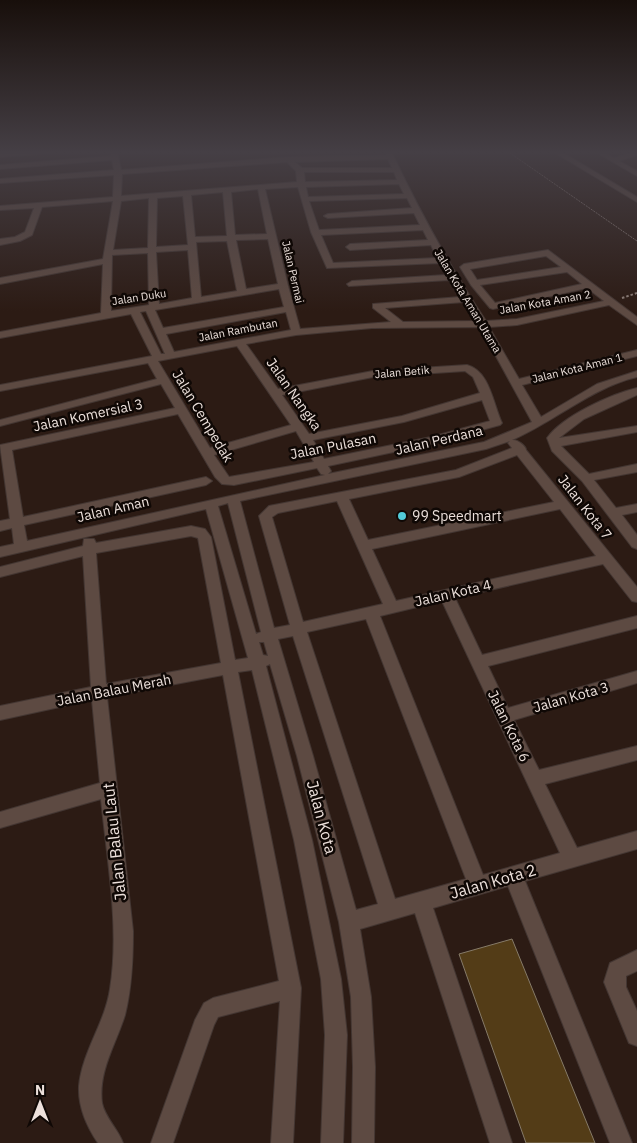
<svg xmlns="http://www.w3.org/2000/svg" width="637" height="1143" font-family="'IBM Plex Sans',sans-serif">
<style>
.building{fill:#533c17;stroke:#867b69}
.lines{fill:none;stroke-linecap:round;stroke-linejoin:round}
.minor-casing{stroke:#433632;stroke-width:2}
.path-far1{stroke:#8b7c76;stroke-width:1;stroke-dasharray:2 1;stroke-linecap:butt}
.path{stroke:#8b7c76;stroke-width:2;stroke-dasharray:2.5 2;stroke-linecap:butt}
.minor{fill:#5d4a42;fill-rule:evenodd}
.poi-dot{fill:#52cbd9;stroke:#0f0805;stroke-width:2}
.labels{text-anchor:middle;stroke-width:5;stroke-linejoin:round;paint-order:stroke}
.far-street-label{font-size:11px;fill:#ece0db;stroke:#0f0805}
.street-label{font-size:14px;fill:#ece0db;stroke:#0f0805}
.poi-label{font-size:14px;fill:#ece0db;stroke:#0f0805;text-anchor:start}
.near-street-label{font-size:16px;fill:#ece0db;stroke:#0f0805}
</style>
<rect width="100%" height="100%" fill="#2c1b14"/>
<!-- building -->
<path class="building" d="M512,939L595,1143H526L459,954Z"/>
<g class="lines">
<defs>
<path id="minor" d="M26,151H54L51,153L0,157V153Z
M111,151H117L121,170L288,157L386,155L385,151H391C419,210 449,266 486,321L517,319L604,301L587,288L493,309L490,308L471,285L460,267L464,264L548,250L637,317V325L609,305L517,325L489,327L519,379L637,350V356L522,385L541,417L597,384L637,371V377C591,388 554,422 512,440C517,439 526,446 526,450L637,587V602L632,601L603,564L455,598L482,655L637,616V628L488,666L508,708L637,671V683L514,720L539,770L637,746V760L545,784L577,848L637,831V849L525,881L632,1143H610L508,886L433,908L512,1143H490L415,913L360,929L371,997L375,1067L374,1143H352L353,1067L351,997L339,922L297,756L270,664L266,666L312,840L341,979L347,1035L343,1143H321L325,1035L321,979L294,840L252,670L238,672L301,988L293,1143H271L280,1001L218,1017L214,1025L173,1143H151L195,1020L204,1003L213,998L279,981L223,675L107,697L133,931C133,959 132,987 125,1015C116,1044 98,1071 102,1103C105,1118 118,1129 123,1143H98C87,1127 78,1107 79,1086C82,1052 105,1023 110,989C120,928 107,860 101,799L0,828V812L100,783L92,700L0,720V706L91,687L83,556L0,577V567L83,546L84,539H94L96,543L191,526L205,529L211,537L235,660L248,658L206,509L0,557V547L14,544L12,528L0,531V521L10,519L0,445L175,408L161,384L0,426V420L157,379L148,363L0,391V385L152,356L131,314L0,338V332L101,313L103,264L0,284V278L103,259L113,201L42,207L32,235L20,241L0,245V239L15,237L25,232L34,208L0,210V206L113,197L114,175L0,183V179L114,170L112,160L0,169V165L111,156ZM388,159L392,168H302L295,162ZM287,162L296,171L297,182L121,196L122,174ZM304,172H394L397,180L305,182ZM399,184L404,194L308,197L306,187ZM298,187L311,232L327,268L440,263L446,275L352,281L347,284L349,286L449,280L460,297L373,304V308L391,322L300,329L288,286L265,189ZM258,189L267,234L235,235L231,192ZM223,192L227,236L195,237L191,195ZM183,196L188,245L156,247L157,198ZM149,198L148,248L113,250L121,201ZM407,198L412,208L328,214L324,216L328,218L414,213L420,225L319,230L309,201ZM423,230L428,240L350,244L346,247L350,250L431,245L437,258L333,263L321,235ZM268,239L278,284L246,289L236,240ZM227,241L237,291L201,297L196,242ZM188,250L192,298L159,304L156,252ZM148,253L149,305L111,311L112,255ZM546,256L561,267L477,280L470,269ZM567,272L582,284L495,303L480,285ZM279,289L284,307L163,328L155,310ZM464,302L476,321L403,322L385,308ZM146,311L165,354H161L140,312ZM286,312L291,330L174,352L166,334ZM480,327L532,422L484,442L328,474L331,471L328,466L431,444L500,425L502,423C493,404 490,371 467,365L373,371L278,389L246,344L296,335L372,328ZM237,346L291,425L210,448L158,361ZM465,371L473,377L480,393L402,416L309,434L282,395L373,377ZM482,400L490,421L431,437L324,459L313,440L404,422ZM178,414L215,477L222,484L234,485L317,468L321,474L325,475L27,541L24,525L206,485L212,481L206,477L23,517L12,450ZM296,431L314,462L229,477L214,455ZM510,441L508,443L512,448L456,470L274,505L269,506L259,516L290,625L274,628L240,501L486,449ZM517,455L554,502L368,540L349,499L459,477ZM337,501L383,604L303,622L272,517L278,513ZM228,503L261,632L256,634L218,506ZM560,509L596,556L396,601L372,549ZM191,536L198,538L221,663L106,684L96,553ZM442,601L560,853L483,875L380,616ZM366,619L466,879L395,899L307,632ZM293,636L378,904L356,910L313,756L278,639ZM259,642H264L268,656L263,655Z
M552,151H560L637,197V202Z
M594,151H602L614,158L637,151V155L619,161L637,171V176Z
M637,388V395L584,419L559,438L637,426V432L561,446L589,474L637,464V472L594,480L616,508L637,504V512L622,515L637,535V549L632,547L582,481L552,451L547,438C563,416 611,394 637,388Z
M637,950V971L626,976V987L637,1011V1046L629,1043L604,982L610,963Z"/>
</defs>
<!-- minor casing -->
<use href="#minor" class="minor-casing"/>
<!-- path-far1 -->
<path class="path-far1" d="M507,151L637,241"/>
<!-- path -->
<path class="path" d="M622,298L637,293"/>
<!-- minor -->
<use href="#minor" class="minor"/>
</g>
<!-- sky -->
<linearGradient id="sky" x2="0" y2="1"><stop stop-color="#180f0b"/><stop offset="0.49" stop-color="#453f45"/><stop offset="1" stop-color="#453f45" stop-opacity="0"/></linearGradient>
<rect width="637" height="311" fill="url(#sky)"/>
<!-- markers -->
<circle class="poi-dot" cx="402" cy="516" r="5"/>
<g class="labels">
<!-- far-street labels -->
<g class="far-street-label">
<text transform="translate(293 272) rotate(77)" y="4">Jalan Permai</text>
<text transform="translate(139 297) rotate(-9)" y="4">Jalan Duku</text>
<text transform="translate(468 301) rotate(59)" y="4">Jalan Kota Aman Utama</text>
<text transform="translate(545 302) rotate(-10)" y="4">Jalan Kota Aman 2</text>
<text transform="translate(238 330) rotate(-11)" y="4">Jalan Rambutan</text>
<text transform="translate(577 368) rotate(-14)" y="4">Jalan Kota Aman 1</text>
<text transform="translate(402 372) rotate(-5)" y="4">Jalan Betik</text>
</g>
<!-- street labels -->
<g class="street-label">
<text transform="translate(294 394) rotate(55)" y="5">Jalan Nangka</text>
<text transform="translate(88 415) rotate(-12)" y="5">Jalan Komersial 3</text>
<text transform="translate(203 416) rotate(59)" y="5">Jalan Cempedak</text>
<text transform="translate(439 440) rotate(-13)" y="5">Jalan Perdana</text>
<text transform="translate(333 446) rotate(-11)" y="5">Jalan Pulasan</text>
<text transform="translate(585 507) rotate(52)" y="5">Jalan Kota 7</text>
<text transform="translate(113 509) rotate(-13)" y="5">Jalan Aman</text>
<text transform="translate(453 593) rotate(-13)" y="5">Jalan Kota 4</text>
<text transform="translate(114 690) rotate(-11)" y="5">Jalan Balau Merah</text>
<text transform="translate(571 697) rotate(-16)" y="5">Jalan Kota 3</text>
<text transform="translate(509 726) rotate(64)" y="5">Jalan Kota 6</text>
</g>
<!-- poi labels -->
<g class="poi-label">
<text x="412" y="521">99 Speedmart</text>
</g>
<!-- near-street labels -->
<g class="near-street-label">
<text transform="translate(322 817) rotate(75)" y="6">Jalan Kota</text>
<text transform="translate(114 842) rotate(-96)" y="6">Jalan Balau Laut</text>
<text transform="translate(493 881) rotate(-16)" y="6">Jalan Kota 2</text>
</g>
</g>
<!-- north arrow -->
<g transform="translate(40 1103)" stroke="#0f0805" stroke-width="4" paint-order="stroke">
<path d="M0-4L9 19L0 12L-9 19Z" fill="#ece0db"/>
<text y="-8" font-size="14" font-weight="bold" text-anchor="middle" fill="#ece0db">N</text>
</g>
</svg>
